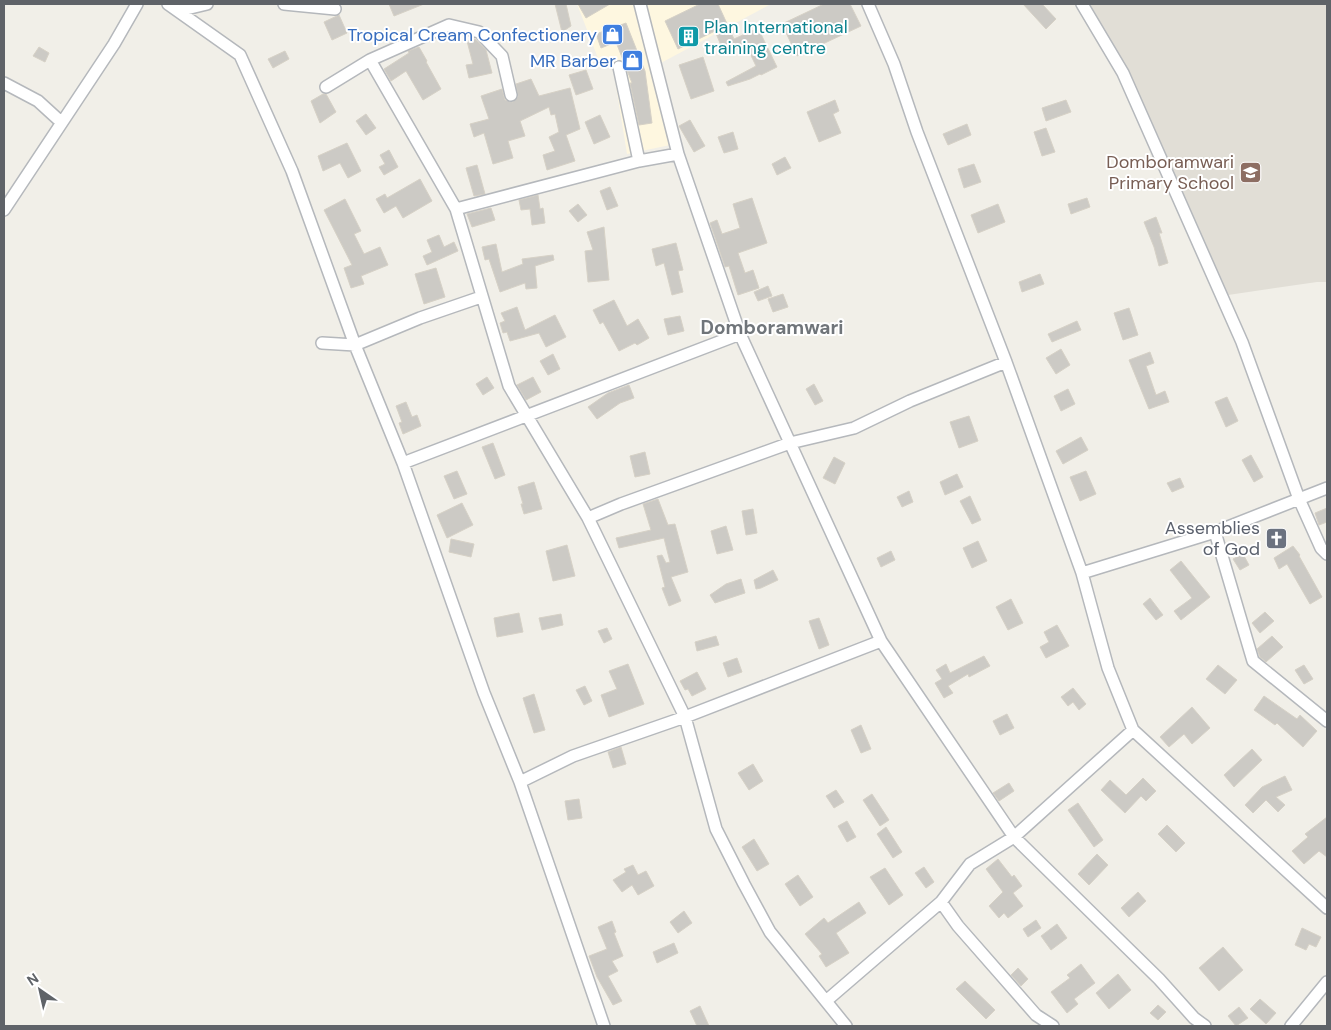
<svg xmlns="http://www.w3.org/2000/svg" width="1331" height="1030" font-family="'DM Sans',sans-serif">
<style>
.commercial{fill:#fef7e0}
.education{fill:#e1ded6}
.building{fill:#cccac5;stroke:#d6d1c6}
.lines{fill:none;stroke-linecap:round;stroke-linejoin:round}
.minor-casing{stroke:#b5b8bc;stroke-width:14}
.minor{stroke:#fff;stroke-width:11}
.labels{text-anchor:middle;stroke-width:4;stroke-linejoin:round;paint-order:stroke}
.culture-label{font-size:18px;fill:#0d838f;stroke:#fff;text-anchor:start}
.shop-label{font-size:18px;fill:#366cbe;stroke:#fff;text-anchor:end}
.education-label{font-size:18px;fill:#785e54;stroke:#fff;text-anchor:end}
.worship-label{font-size:18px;fill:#5b616d;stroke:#fff;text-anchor:end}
.neighbourhood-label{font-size:19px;font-weight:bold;fill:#70757a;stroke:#fff}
</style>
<rect width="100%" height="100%" fill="#f1efe8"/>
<!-- commercial -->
<path class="commercial" d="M577,4H771L659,64L675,144L627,154L612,62L601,66Z"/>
<!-- education -->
<path class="education" d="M1090,4H1327V282H1317L1228,295L1122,61Z"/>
<!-- building -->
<path class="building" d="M389,4H424L394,16Z
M555,4H566L571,26L562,32Z
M578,4H610L586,18Z
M700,4H718L734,39L758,28L777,67L761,75L760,74L750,79L728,86L726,82L756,66L746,45L725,55L715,31L678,49L665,21Z
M824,4H850L861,26L797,56L782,24Z
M1023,4H1042L1056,19L1046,29Z
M339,15L347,33L332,40L324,22Z
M626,23L645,71L652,123L639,125L630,83H632L616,42L601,48L596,34Z
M475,39L486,50L492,73L469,78L466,65L473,64L467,41Z
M39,47L49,53L45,62L33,56Z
M419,47L427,61L426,62L441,89L423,100L406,71L391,81L384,69L409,53L408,51Z
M285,51L289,59L273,68L268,59Z
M703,57L714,91L691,99L679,65Z
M586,70L593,89L576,95L569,75Z
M531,79L539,96L570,88L580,129L566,135L575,161L547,170L543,155L555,151L549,137L559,132L555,114L551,115L549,107L520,121L525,136L508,141L513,158L493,164L484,133L474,137L470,124L489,119L481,96L502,89L505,100L513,102L518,97L516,84Z
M323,94H326L336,112L320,123L311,101Z
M835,100L839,111L833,114L841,133L819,142L807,112Z
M1066,100L1071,112L1046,121L1042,108Z
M366,114L376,128L366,135L356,121Z
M600,115L610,137L594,144L585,122Z
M690,120L705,146L694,152L679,126Z
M967,124L971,135L948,145L943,134Z
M1046,128L1055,152L1042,156L1034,132Z
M733,132L738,149L724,153L718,137Z
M347,143L361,171L348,178L340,163L323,171L318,156Z
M389,150L398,167L384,175L379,167L385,164L380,155Z
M785,157L791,168L777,175L772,164Z
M974,164L981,182L964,188L958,169Z
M477,165L485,194L474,196L466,168Z
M420,179L432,201L403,218L396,206L384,213L376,199L385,194L387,198Z
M610,187L618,206L607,210L600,191Z
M538,195L540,209L543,208L545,223L532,225L530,209L521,210L519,200Z
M752,198L767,243L738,253L745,273L753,270L759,288L738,295L729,266L725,267L710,223L717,220L722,234L740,228L733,204Z
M1087,198L1090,207L1071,214L1068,204Z
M345,199L361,231L354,234L364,254L380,247L388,265L361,276L364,284L351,288L344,268L352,265L324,210Z
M578,204L587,215L578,222L569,211Z
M998,204L1005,222L978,233L971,215Z
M491,208L495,220L472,227L467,214Z
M1156,217L1162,233H1159L1168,263L1159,266L1154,247L1144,222Z
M604,227L609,280L588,282L585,251L593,250L587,232Z
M439,235L444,247L454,242L458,251L427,265L423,256L432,252L427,240Z
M676,243L683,270L678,271L683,292L672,295L664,263L656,266L652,249Z
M496,244L502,272L523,264L522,259L553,255L554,260L535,266L537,288L526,289L525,283L500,292L489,259L485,260L482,247Z
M436,268L445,297L424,304L415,274Z
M1040,274L1044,284L1022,292L1019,282Z
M768,286L772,296L758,301L754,292Z
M783,294L788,307L773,312L768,299Z
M614,300L627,326L638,319L649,338L637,345L635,343L619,351L603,322L600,324L593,310Z
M517,307L525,330L555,315L566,337L546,347L539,333L510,341L507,332L503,333L500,323L505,321L501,313Z
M1129,308L1138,335L1123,340L1114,313Z
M680,316L684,331L668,335L664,319Z
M1077,321L1081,330L1052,342L1048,334Z
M1061,349L1070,365L1056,374L1046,358Z
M1150,352L1154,363L1146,366L1156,395L1165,391L1169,402L1149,409L1129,360Z
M553,354L560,369L548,375L540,361Z
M487,377L494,388L483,395L476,384Z
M533,377L541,392L526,400L517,385Z
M814,384L823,401L815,405L806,389Z
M629,385L634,398L620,403L597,419L588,407L608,393Z
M1068,389L1075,404L1061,411L1054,396Z
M1227,397L1238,421L1226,427L1215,402Z
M406,402L412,417L417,415L421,426L403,434L399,423L402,422L396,406Z
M969,416L978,441L959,448L950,422Z
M1081,437L1088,450L1063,464L1056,451Z
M493,443L505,475L495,479L482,447Z
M645,452L650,474L635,477L630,456Z
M1251,455L1263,477L1254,482L1242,460Z
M834,457L845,463L835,484L823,478Z
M457,471L467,494L454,499L444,476Z
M1086,471L1096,494L1080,501L1070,477Z
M957,474L963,487L945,495L940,482Z
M1180,478L1184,487L1172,492L1167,483Z
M534,482L542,509L524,514L521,504H523L518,487Z
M909,491L913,502L902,507L897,497Z
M970,496L981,520L972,524L960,501Z
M658,499L668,525L675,524L688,572L671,577L681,601L669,606L662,588L665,587L657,556L662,555L666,563L670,562L664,538L619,548L616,538L651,530L643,504Z
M462,503L473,525L447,538L437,515Z
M1327,508V522L1319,525L1315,513Z
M753,509L757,533L746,535L742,511Z
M726,526L733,550L717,554L711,531Z
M451,539L474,544L471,557L449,552Z
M978,541L987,561L972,568L963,548Z
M567,545L575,576L553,581L546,551Z
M1293,546L1300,555L1299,556L1322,597L1310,604L1287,564L1279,569L1274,558Z
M891,551L895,560L881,567L877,558Z
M1243,554L1249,565L1240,570L1233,559Z
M1181,561L1210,597L1181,620L1174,611L1192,598L1170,570Z
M773,570L778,580L761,588L756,589L754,580Z
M741,579L745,593L715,603L710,595L726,584Z
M1150,598L1163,615L1156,620L1143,604Z
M1011,599L1023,623L1008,630L996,607Z
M1265,612L1274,621L1260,633L1252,623Z
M519,613L523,632L497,637L494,618Z
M561,614L563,625L542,630L539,618Z
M819,618L829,645L819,649L809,621Z
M1057,625L1069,646L1046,658L1040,647L1049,642L1044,632Z
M607,628L612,639L604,643L598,631Z
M716,636L719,645L697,651L695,642Z
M1272,636L1283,647L1266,662L1260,657L1257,649Z
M984,656L990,666L969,677L968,674L948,686L953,693L944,698L935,683L942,679L936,670L946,664L950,673Z
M737,658L742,672L728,677L723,663Z
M628,664L644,704L609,717L601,695L617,689L609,671Z
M1218,665L1237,680L1225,694L1206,679Z
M1304,665L1313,679L1304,684L1295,670Z
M697,672L706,689L692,696L688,689L685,690L680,681Z
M585,686L592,701L584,705L576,690Z
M1073,688L1086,704L1079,710L1073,702L1068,706L1061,697Z
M534,694L545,730L534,733L523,698Z
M1264,696L1297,719L1300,715L1317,731L1303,747L1277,723L1275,725L1254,710Z
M1192,707L1210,728L1192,744L1184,734L1169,747L1160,737Z
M1007,714L1014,728L1000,735L993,721Z
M861,725L871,749L861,753L851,730Z
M621,747L626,764L613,768L608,752Z
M1252,749L1262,760L1234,787L1224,775Z
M753,764L763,781L749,790L738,773Z
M1285,776L1292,790L1276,797L1285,805L1278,812L1266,800L1253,813L1245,805L1262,787Z
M1143,778L1156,791L1146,801L1141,796L1125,813L1101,790L1110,780L1126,795Z
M1009,783L1014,791L999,801L993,793Z
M836,790L844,802L834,808L826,796Z
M872,794L889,820L880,826L863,800Z
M579,799L582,818L568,820L565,801Z
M1078,803L1103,840L1094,847L1068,810Z
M1327,817V857L1319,851L1304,864L1292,851L1308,837L1305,834Z
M847,821L856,837L847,842L838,826Z
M1167,825L1185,843L1176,852L1158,834Z
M886,827L902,852L893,858L877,834Z
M754,839L769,864L757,871L742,847Z
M1097,854L1108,865L1089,885L1078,874Z
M998,859L1012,877L1014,875L1022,886L1013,893L1023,906L1008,918L1004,913L999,918L989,906L1003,892L986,869Z
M633,865L638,875L646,871L654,886L638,895L632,885L622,892L613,880L626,872L624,869Z
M924,867L934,882L926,888L915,873Z
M885,868L903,895L889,905L870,877Z
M798,875L813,897L800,906L785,884Z
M1138,892L1146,901L1129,917L1121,908Z
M859,902L866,913L836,933L849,953L826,967L819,956L822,954L805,934L824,918L828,923Z
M684,911L692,923L678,933L670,922Z
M1036,920L1041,928L1028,937L1023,929Z
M612,921L616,932L614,933L623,956L612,961L618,971L608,976L622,1001L613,1005L597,977L589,956L607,949L598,927Z
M1057,924L1067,938L1051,950L1041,936Z
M1302,928L1321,937L1316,947L1309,944L1306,950L1295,945Z
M674,943L678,953L657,963L653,952Z
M1223,947L1243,970L1219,991L1199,968Z
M1081,964L1095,983L1074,999L1078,1004L1067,1013L1051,992L1070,978L1067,975Z
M1018,968L1028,979L1021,986L1011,975Z
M1118,974L1131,990L1109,1009L1096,993Z
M965,981L995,1010L986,1019L956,989Z
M1260,999L1276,1013L1266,1024L1250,1009Z
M1158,1005L1166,1012L1158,1020L1150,1013Z
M700,1006L709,1026H697L690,1011Z
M1239,1007L1248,1018L1236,1026L1228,1016Z"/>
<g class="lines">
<defs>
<path id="minor" d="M168,4L240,55L292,171L355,345L403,463L484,693L520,782L604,1026
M284,4L335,9
M640,4L678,154L740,334L881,641L1014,837L1159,979L1194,1018L1205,1026
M868,4L894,64L917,132L1006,362L1082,573L1108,668L1133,730L1327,908
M1082,4L1123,73L1242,342L1299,499L1321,548L1327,554
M178,11L207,4
M619,67L639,161
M4,83L38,101L61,122
M326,87L370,60
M511,95L502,56L479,32L449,25L370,60L456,209L509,386L588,518L685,717L716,829L744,884L770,932L846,1026
M456,209L639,161L678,154
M4,210L114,44L137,4
M322,343L355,345L420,318L481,297
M403,463L740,334
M588,518L621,504L790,443L854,428L910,401L1006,362
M1215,532L1253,661L1327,721
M1082,573L1215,532L1327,488
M520,782L573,756L685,717L881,641
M941,902L958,926L1036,1015L1053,1026
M826,1001L941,902L970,864L1014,837L1133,730
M1291,1026L1327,982"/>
</defs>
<!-- minor casing -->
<use href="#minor" class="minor-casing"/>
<!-- minor -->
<use href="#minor" class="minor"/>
</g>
<!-- icons -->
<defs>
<symbol id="shop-square" viewBox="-11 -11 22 22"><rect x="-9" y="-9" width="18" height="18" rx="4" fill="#3f7fe0" stroke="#fff"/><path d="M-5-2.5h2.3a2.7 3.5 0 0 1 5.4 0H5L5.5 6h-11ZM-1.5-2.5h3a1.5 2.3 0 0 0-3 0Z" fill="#fff"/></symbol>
<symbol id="building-square" viewBox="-11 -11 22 22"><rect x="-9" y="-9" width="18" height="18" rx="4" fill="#0f9aa8" stroke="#fff"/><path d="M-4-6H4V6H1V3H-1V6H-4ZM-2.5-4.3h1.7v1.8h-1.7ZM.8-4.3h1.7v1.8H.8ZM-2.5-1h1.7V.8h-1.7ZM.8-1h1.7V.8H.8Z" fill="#fff"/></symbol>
<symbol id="school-square" viewBox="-11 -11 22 22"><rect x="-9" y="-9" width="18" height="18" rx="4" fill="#8d6e63" stroke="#fff"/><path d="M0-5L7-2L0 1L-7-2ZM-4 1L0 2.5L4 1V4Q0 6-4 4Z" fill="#fff"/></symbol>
<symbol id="church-square" viewBox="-11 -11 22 22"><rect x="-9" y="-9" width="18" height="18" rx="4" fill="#6b7280" stroke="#fff"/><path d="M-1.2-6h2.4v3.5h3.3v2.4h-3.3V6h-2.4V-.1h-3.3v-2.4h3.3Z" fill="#fff"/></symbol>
</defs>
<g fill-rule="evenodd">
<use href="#shop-square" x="600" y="22" width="25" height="25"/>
<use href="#building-square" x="676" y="24" width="25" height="25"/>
<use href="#shop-square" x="620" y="48" width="25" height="25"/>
<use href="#school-square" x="1238" y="160" width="25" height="25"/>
<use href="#church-square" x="1264" y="526" width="25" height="25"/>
</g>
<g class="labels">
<!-- culture labels -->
<g class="culture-label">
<text x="704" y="33">Plan International<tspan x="704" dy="21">training centre</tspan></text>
</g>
<!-- shop labels -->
<g class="shop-label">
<text x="597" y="41">Tropical Cream Confectionery</text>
<text x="616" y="67">MR Barber</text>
</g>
<!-- education labels -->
<g class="education-label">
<text x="1234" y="168">Domboramwari<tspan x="1234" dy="21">Primary School</tspan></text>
</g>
<!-- worship labels -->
<g class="worship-label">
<text x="1260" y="534">Assemblies<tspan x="1260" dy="21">of God</tspan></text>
</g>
<!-- neighbourhood labels -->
<g class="neighbourhood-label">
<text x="772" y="334">Domboramwari</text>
</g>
</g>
<!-- border -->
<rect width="1331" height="1030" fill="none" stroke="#5f6368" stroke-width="10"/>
<!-- north arrow -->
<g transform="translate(40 990) rotate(326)" stroke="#ffffff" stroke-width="4" paint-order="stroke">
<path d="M0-4L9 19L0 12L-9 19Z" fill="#5f6368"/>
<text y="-8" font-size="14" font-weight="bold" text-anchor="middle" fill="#5f6368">N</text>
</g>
</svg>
